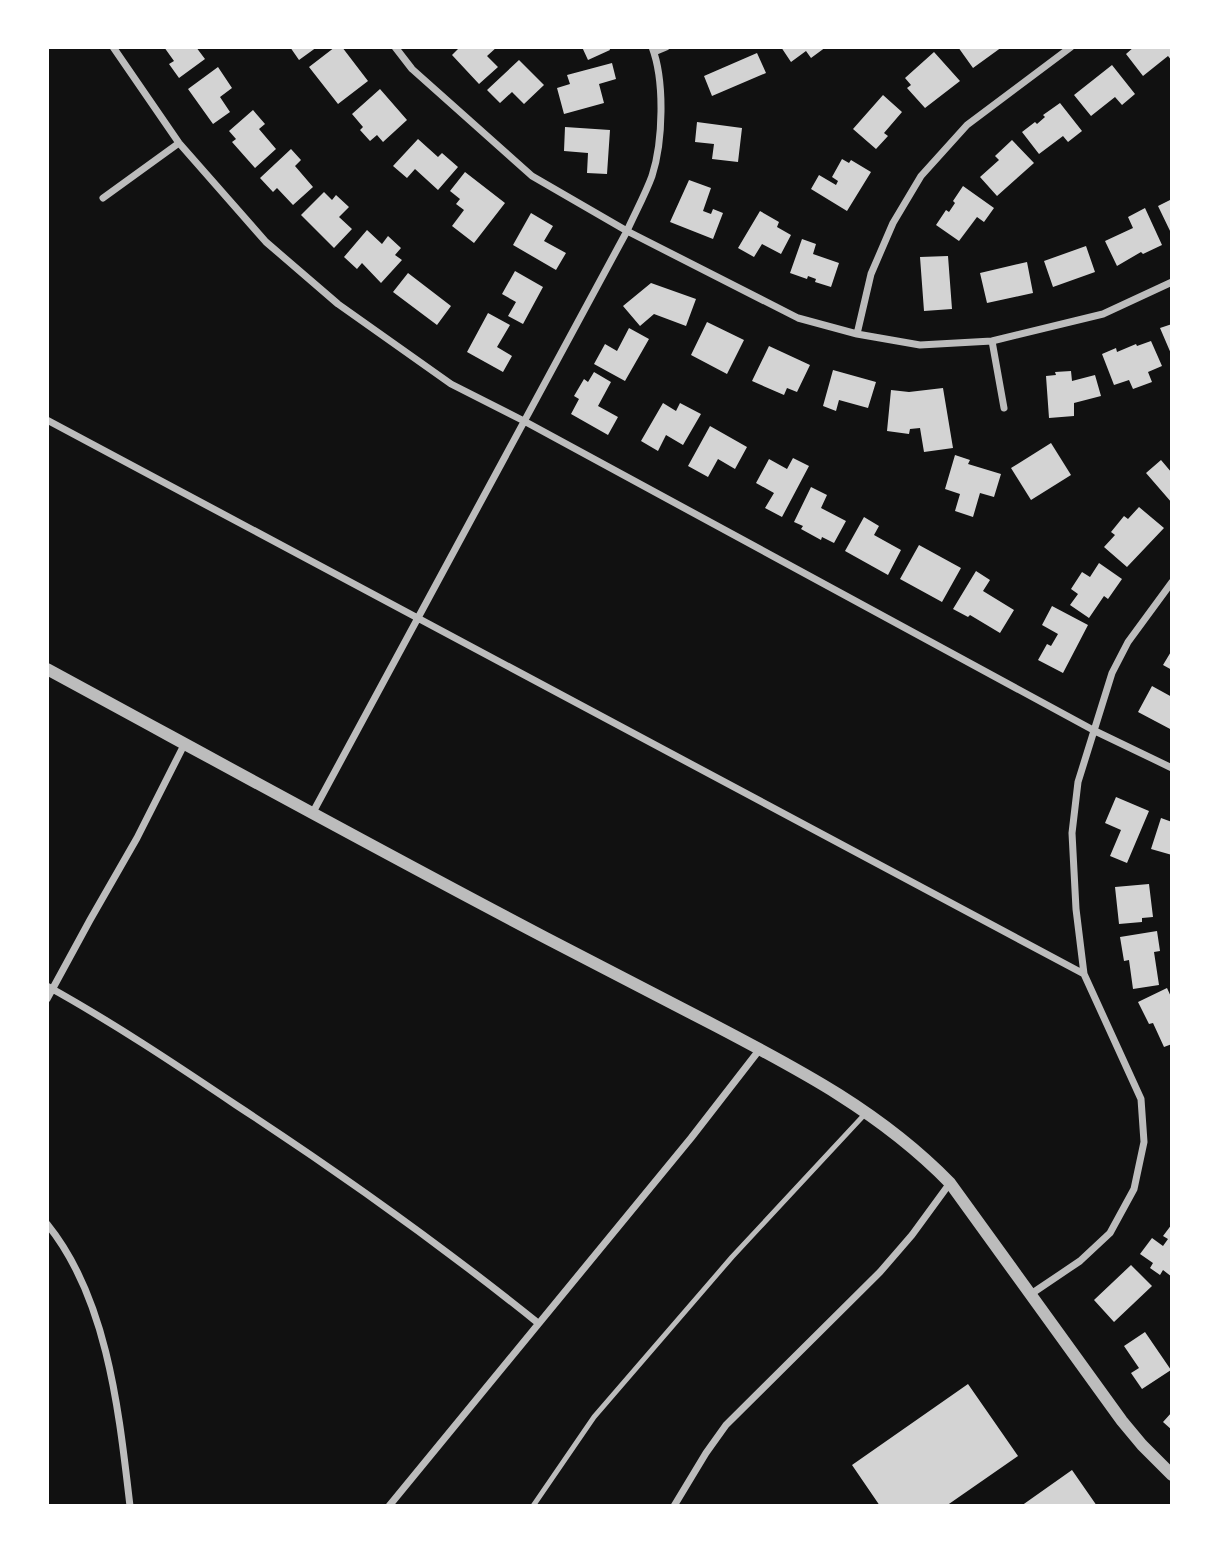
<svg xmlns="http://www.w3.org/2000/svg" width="1219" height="1553" font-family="Raleway,sans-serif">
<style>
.building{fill:#d3d3d3}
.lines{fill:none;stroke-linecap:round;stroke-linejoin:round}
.service{stroke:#bcbcbc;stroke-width:5}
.minor{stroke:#bcbcbc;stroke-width:7}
.tertiary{stroke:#bcbcbc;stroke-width:12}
</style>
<rect width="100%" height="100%" fill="#111"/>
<!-- building -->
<path class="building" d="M164,47H196L205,59L179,78L169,64L174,61Z
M290,47H317L299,60Z
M335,47H342L368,81L338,104L309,67Z
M460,47H497L487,56L498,67L479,84L452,55Z
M582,47H609L610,50L588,60Z
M781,47H826L811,58L806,51L791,62Z
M958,47H1002L973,68Z
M1134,47H1172V61L1168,56L1143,76L1126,54Z
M934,52L960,81L925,108L907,88L911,85L905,78Z
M757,53L766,73L712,96L704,76Z
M519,60L544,85L524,104L512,92L500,103L487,90Z
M612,63L616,79L599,84L604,103L564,114L557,88L570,84L567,75Z
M1112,65L1135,94L1122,105L1115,97L1091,116L1074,95Z
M218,67L232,88L220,97L230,112L213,124L188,89Z
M380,89L407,120L383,142L377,135L370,141L360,130L363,127L352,114Z
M883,95L902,112L884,133L888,136L876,149L853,129Z
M1060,103L1082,131L1068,142L1063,136L1039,154L1022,132L1035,122L1037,124L1045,117L1043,115Z
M253,110L265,124L259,129L276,149L255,168L232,142L236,139L229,131Z
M697,122L742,128L738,162L712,159L714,144L695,142Z
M565,127L610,130L607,174L587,173L588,153L564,151Z
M418,139L438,157L442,153L458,167L438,190L415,169L407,178L393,166Z
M1012,140L1034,163L997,196L980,177L999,160L995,156Z
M291,149L301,160L295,166L313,187L293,205L277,188L273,192L260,178Z
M842,159L849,163L851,160L871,172L847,211L811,189L819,175L836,185L838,181L832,177Z
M465,172L505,203L474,243L452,226L464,210L456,204L460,199L450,191Z
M689,180L711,188L703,211L711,214L713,209L723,213L713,239L670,222Z
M963,186L994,208L984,222L977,217L959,241L936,225L946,210L949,212L955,203L953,201Z
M324,192L332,200L336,195L349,207L339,217L352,229L334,248L301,215Z
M1172,199V235L1158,206Z
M1145,208L1162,245L1143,254L1141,252L1117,266L1105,241L1133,228L1128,217Z
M760,211L779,222L777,227L791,235L781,254L762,244L754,257L738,248Z
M531,213L553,226L544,241L566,253L556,270L513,245Z
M367,230L382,244L388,236L401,248L395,255L402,260L381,283L362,263L357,269L344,257Z
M802,239L816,244L813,254L839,263L831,287L815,282L816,279L808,276L807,279L790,273Z
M1086,246L1095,272L1053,287L1044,261Z
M948,256L952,309L924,311L920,257Z
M1027,262L1033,293L987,303L980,273Z
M515,271L543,287L523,324L508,316L516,302L502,294Z
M408,273L451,306L437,325L393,292Z
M651,283L696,299L686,326L654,314L640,326L623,306Z
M488,313L510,325L497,347L512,356L503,372L467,352Z
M707,322L744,340L727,374L691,355Z
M1172,324V356L1160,328Z
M629,328L649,339L625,381L594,364L605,344L617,351Z
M1151,341L1162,366L1148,372L1152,382L1133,389L1129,380L1114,385L1102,354L1116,348L1117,352L1136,344L1137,346Z
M769,346L810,365L797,392L787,388L784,395L752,381Z
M833,370L876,382L868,408L839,400L836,411L823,406Z
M1071,371L1072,381L1095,375L1101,396L1074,403V416L1049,418L1046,376L1056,375L1055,372Z
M594,372L611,382L598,406L618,417L608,435L571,414L579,399L574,396L584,379L588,382Z
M943,388L953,448L924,452L920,428L910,429L909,434L887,431L891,390L909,392Z
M663,403L676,411L680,403L701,414L683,445L666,435L658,451L641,441Z
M710,426L747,447L735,469L718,459L708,477L688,466Z
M1051,443L1071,475L1031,500L1011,468Z
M955,455L970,460L968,464L1001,474L994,497L980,493L973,517L955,511L960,494L945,489Z
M793,458L809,466L782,517L765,508L774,493L756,483L769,459L787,469Z
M1161,460L1172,473V503L1146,473Z
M811,487L827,495L821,508L846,521L834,543L822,537L821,540L801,529L803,526L794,522Z
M1139,507L1164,528L1127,567L1104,547L1115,535L1111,532L1124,516L1128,519Z
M864,517L879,526L874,535L901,550L888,575L845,551Z
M919,545L961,568L942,602L900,579Z
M1099,563L1122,579L1108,599L1104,596L1089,618L1070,605L1078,594L1071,589L1082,572L1090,577Z
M976,571L990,580L983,591L1014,610L1000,633L970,615L968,617L953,609Z
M1052,606L1088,625L1063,673L1038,660L1047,644L1051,646L1058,634L1042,625Z
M1172,650V670L1163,665Z
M1152,686L1172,697V730L1138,712Z
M1116,797L1149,811L1127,863L1110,856L1121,830L1105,823Z
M1161,818L1172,822V855L1151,849Z
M1149,884L1153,917L1142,918V922L1119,924L1115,887Z
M1157,931L1160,951L1154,952L1159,985L1133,989L1129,960L1124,961L1120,937Z
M1167,988L1172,999V1044L1164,1047L1153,1023L1149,1024L1138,1002Z
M1172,1224V1277L1163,1270L1160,1275L1150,1268L1153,1263L1140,1254L1152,1238L1163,1246L1168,1239L1163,1236Z
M1131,1265L1152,1286L1114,1322L1094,1300Z
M1145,1332L1171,1370L1142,1389L1131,1373L1139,1368L1124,1346Z
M968,1384L1018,1456L946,1506H880L852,1465Z
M1172,1412V1430L1163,1422Z
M1072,1470L1097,1506H1021Z"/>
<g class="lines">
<!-- service -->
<path class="service" d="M533,1506L594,1417L732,1257L865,1114"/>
<!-- minor -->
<path class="minor" d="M113,47L179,143L266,242L338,304L451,384L524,421L1095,731L1172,768
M395,47L412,69L532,176L627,231L798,318L857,334L920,345L992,341L1103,314L1172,282
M654,52L666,47
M103,198L179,143
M857,334L871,274L893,223L921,176L967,125L1071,47
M992,341L1004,408
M47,420L1084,974
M312,814L627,231C635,213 645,195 652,176C663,142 665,81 652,47
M47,986C112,1022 175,1064 236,1105C340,1173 441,1245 538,1323
M47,999L90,920L137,838L184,745
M47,1224C108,1299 119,1413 130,1506
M1031,1294L1080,1261L1110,1233L1134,1189L1144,1142L1141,1099L1084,974L1076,909L1072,833L1078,782L1112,673L1128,642L1172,582
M389,1506L691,1138L760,1049
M674,1506L706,1453L726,1425L880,1272L912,1235L950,1183"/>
<!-- tertiary -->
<path class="tertiary" d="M47,669C213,759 378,850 546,938C602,967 658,996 714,1025C800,1070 882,1113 950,1183L1122,1421L1142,1445L1172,1475"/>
</g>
<!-- border -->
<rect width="1219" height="1553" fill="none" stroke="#ffffff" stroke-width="98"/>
</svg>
